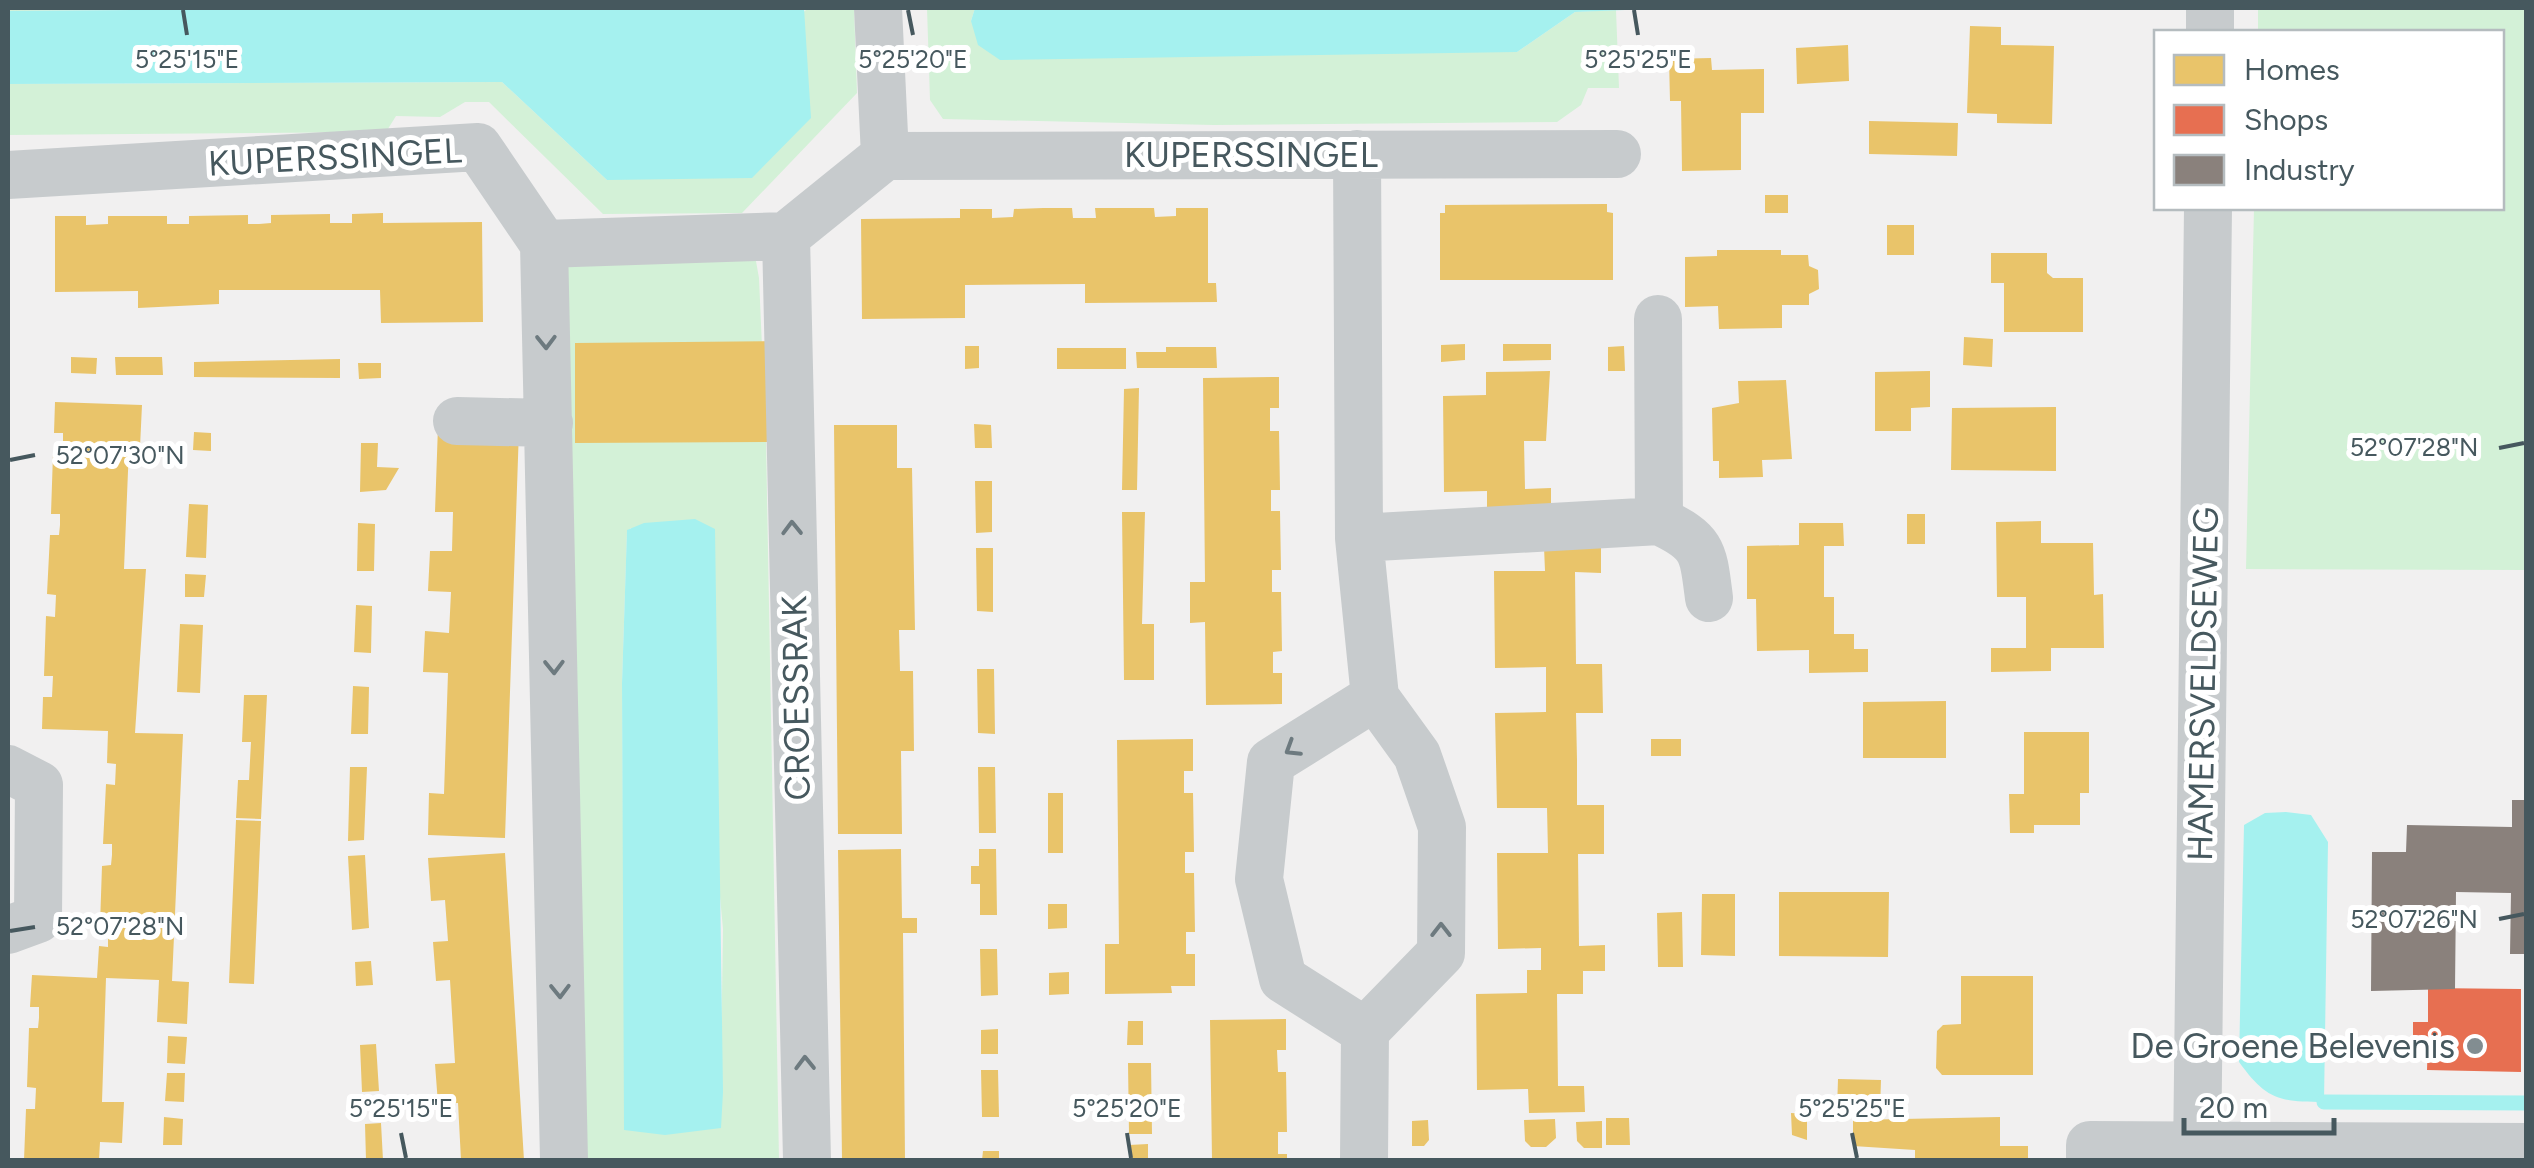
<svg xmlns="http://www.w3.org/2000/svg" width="2534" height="1168" font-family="Figtree,sans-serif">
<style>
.green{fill:#d3f1d7;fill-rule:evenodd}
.water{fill:#a5f1ef}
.homes{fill:#e9c46a}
.shops{fill:#e76f51}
.industry{fill:#8a817c}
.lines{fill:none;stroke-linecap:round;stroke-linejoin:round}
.stream{stroke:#a5f1ef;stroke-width:15}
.minor{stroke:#c7cbcd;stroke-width:48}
.oneway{stroke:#6d7a7f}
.ticks{fill:none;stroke:#46585e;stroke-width:4}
.poi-dot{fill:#828d91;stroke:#fff;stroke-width:4}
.labels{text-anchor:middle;stroke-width:10;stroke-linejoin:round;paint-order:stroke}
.street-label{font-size:35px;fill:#46585e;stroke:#fff}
.poi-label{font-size:35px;fill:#46585e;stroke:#fff;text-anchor:end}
.ticks-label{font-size:25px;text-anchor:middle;fill:#46585e;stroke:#fff;stroke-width:10;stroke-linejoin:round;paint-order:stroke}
</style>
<rect width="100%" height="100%" fill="#f1f0f0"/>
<!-- green -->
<path class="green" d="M8,8H381L8,11Z
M804,8H854L857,93L742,213L603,214L489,102H465L440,117L396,116L386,132L8,135V84L502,82L607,180L806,10Z
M927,8H975L971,21L1517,52L1575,12L1616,10L1619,88H1588L1581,105L1557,122L1214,125L943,119L930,100Z
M2258,8H2526V570L2246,569L2254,208H2502V32H2258Z
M754,250L759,278L766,439L779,1160H570L565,252ZM631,528L718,875L723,929L720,1128L623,830L622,683L627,531Z"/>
<!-- water -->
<path class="water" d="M381,8H804L811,118L752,178L607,180L502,82L8,84V11Z
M975,8H1675L1575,12L1517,52L1000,60L978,45L971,21Z
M695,519L715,529L723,1092L721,1128L665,1135L624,1130L622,683L627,530L644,523Z
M2286,812L2311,815L2328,842L2324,1102C2278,1102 2266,1099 2239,1062L2244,825L2265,813Z"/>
<!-- homes -->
<path class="homes" d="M1970,26L2001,27V45L2054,46L2052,124L1997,123V114L1967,113Z
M1848,45L1849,81L1797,84L1796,48Z
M1711,58L1712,70L1764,69V113H1741V170L1682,171L1681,101H1670L1669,59Z
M1869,121L1958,123L1957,156L1869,154Z
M1765,195H1788V213H1765Z
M1607,204V212L1613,213V280H1440V213H1445V205Z
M1043,208H1072L1073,218H1096L1095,208H1154L1155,217L1176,216V208H1208V283H1216L1217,302L1085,303V284L965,285V318L862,319L861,219L960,218V209H992V218L1013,217L1014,209Z
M383,213V223L482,222L483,322L381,323L380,290H219V304L138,308V291L55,292V216H86V225L108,224V216H167V224H189V216L248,215V224H259L271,223V215L330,214V223H352V214Z
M1887,225H1914V255H1887Z
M1717,250H1781V255H1808L1809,266L1818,270L1819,289L1809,294V305H1782V328L1719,329L1718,306L1685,307V257L1717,256Z
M1991,253H2047V273L2053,278H2083V332H2004V283H1991Z
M1964,337L1993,339L1992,367L1963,365Z
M777,341V442L575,443V343Z
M1465,344V360L1441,362V345Z
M1503,344H1551V360L1503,361Z
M965,346H979V368L965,369Z
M1624,346L1625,371H1608V347Z
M1166,347H1216L1217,368H1137L1136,352H1166Z
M1057,348H1126V369H1057Z
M71,357L97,358L96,374L71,373Z
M115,357H162L163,375H116Z
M340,359V378L194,377V362Z
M358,363H381V378L359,379Z
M1550,371L1546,441H1524L1525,489L1551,488V514L1487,515V491L1444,492L1443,396L1486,395V372Z
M1930,371V407L1911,408V431H1875V372Z
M1279,377V408H1270V431H1279L1280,490H1271V511H1280L1281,570H1272V592H1281L1282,651L1273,652V673H1282V704L1206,705L1205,622L1190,623V582H1205L1203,378Z
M1786,380L1792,459L1762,460L1763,477L1719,478V461H1713L1712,408L1739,403L1738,381Z
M1139,388L1137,490H1122L1124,389Z
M55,402L142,405L140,447H129L124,569H146L135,733L183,734L172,981L189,982L187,1024L157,1022L159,980L106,978L102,1102H124L122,1143L100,1142L99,1160H24L26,1109H35L36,1088L27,1087L29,1028H38L39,1018V1007H30L32,975L97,978L99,946L108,947V925H100L102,866L111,865L112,855V844H103L106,784L115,785L116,764L107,763L108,731L42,729L43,697H52L53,676H44L46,616L55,617L56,595L47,594L50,535H59L60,525V514H51L53,454L63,455V433H54Z
M2056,407V471L1951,470L1952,408Z
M974,424L991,425L992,448H975Z
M834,425H897V468H912L915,630H899L900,671H913L914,751H901L902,834H838Z
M438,426L519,429L505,838L428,835L429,793L444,794L448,673L423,672L425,631L449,633L451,592L428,591L430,551H452L453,512H435Z
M194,432L211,433V451L193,450Z
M361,443H378L377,467L399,468L386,490L360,492Z
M975,481H992V532L976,533Z
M189,504L208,505L206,558L186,557Z
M1122,512H1145L1142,624H1154V680H1124Z
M1907,514H1925V544H1907Z
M2041,521V543H2093L2094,595L2103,594L2104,648H2051V671L1991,672V648H2026V597H1997L1996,522Z
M358,523L375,524L374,571H357Z
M1799,523H1843L1844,546H1824V597H1834V634H1854V649H1868V672L1809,673V650L1757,651L1756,599H1747V546L1799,545Z
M1544,547H1601V573L1575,572L1576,664H1602L1603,713H1576L1577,760V805H1604V854H1578L1579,946L1605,945V971H1583V994H1557L1558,1086H1584L1585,1112L1529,1113L1528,1089L1477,1090L1476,994L1527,993V970H1541V948L1498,949L1497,853H1548L1547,808H1497L1495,713L1546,712V667L1495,668L1494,571H1545Z
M976,548H993V612L977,611Z
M185,574L206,575L204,597H185Z
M356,605L372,606L371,653L354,652Z
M180,624L203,625L200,693L177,692Z
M977,669H994L995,734L978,733Z
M353,686L369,687L368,734H351Z
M244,695H267L261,819L236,818L238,780H249L251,742H242Z
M1946,701V758H1863V702Z
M2024,732H2089V793H2080V825H2034V833H2010L2009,794H2024Z
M1193,739V771H1184V793H1193L1194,852H1185V873H1194L1195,932H1186V954H1195V986H1171L1172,993L1105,994V944H1119L1117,740Z
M1651,739H1681V756H1651Z
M350,767H367L364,840L348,841Z
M978,767H995L996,833H979Z
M1048,793H1063V853H1048Z
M236,820L261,821L254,984L229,983Z
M901,849L902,918H917V933H903L905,1160H842L838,850Z
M979,849H996L997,915H980V884H971V866H979Z
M505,853L524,1160H461L458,1103L438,1104L435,1064L455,1063L450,980L436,981L433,942L448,941L445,900L431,901L428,858Z
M365,855L369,928L352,930L348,856Z
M1779,892H1889L1888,957L1779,956Z
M1702,894H1735V956L1701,955Z
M1048,904H1067V928L1048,929Z
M1682,912L1683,967H1658L1657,913Z
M980,949H997L998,995L981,996Z
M371,961L373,985L356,986L355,962Z
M1069,972V994L1049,995V973Z
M1961,976H2033V1075H1942L1936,1068L1937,1031L1943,1025L1961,1024Z
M1286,1019V1050H1277L1278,1072H1286L1287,1132H1278V1154H1287V1160H1212L1210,1020Z
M1128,1021H1143V1045H1127Z
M998,1029V1054H981V1030Z
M168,1036L187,1037L185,1064L167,1063Z
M376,1044L379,1091L362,1092L360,1045Z
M1128,1063H1151L1152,1134H1129Z
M981,1070H998L999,1117H982Z
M167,1073H185L184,1102L165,1101Z
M1838,1079L1881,1080L1880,1111L1837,1110Z
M1791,1113L1807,1114V1140L1792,1135Z
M164,1117L183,1119L182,1145H163Z
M2000,1117V1146H2028V1160L1915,1159V1150L1853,1146V1120Z
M1606,1118H1629L1630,1145H1606Z
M1555,1119L1556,1138L1546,1147H1531L1525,1141L1524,1120Z
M1428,1120L1429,1140L1424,1146H1412V1121Z
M1602,1121V1148H1584L1577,1141L1576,1122Z
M381,1123L383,1160H366L365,1124Z
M1148,1144V1160H1130L1129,1145Z
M983,1151H999V1160H982Z"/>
<!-- shops -->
<path class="shops" d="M2428,988L2521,989V1072L2427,1070L2428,1039L2413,1038V1022H2428Z"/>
<!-- industry -->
<path class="industry" d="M2512,800H2526V954H2510L2511,893L2456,892L2455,989L2371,991L2372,852H2406L2407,825L2512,827Z"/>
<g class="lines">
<!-- stream -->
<path class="stream" d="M2324,1102L2526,1103"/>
<!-- minor -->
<path class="minor" d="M878,8L885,156
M2210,32V8
M1357,154L1359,538L1375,697L1417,755L1442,827L1441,953L1365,1031L1364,1160
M8,175L478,147L544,244L786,236L885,156L1617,154
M786,236L807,1160
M544,244L564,1160
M1658,319L1659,521
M457,421L549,423
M1359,538L1659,521C1704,542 1703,551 1709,598
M8,769L39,785L38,919L8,930
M1365,1031L1283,979L1259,879L1271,762L1375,697
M2090,1160V1145L2526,1147
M2197,1160L2208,208"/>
</g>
<!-- one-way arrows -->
<defs><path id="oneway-chevron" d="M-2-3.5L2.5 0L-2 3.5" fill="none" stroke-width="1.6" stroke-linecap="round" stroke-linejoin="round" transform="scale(2.5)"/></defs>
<g class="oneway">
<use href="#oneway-chevron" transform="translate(546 342) rotate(89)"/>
<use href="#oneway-chevron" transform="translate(792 528) rotate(-91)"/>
<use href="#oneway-chevron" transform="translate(554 667) rotate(89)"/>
<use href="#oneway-chevron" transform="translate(1292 749) rotate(148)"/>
<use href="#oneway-chevron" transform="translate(1441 930) rotate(-90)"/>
<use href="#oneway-chevron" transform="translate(560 991) rotate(89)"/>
<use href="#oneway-chevron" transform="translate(805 1063) rotate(-91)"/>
</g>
<!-- ticks -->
<path class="ticks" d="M183,10L187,35M908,10L913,35M1634,10L1638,35M2499,448L2524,443M10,460L35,455M2499,919L2524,914M10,931L35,927M401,1133L406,1158M1127,1133L1131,1158M1852,1133L1857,1158"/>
<!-- markers -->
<circle class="poi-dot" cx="2475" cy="1046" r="10"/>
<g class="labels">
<!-- street labels -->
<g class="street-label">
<text x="1251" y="167">KUPERSSINGEL</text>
<text transform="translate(335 157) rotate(-3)" y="12">KUPERSSINGEL</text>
<text transform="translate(2203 684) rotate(-89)" y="12">HAMERSVELDSEWEG</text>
<text transform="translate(796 698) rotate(-91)" y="12">CROESSRAK</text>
</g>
<!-- poi labels -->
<g class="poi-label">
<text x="2455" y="1058">De Groene Belevenis</text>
</g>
</g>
<g class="ticks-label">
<text x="187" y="68">5°25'15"E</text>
<text x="913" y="68">5°25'20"E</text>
<text x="1638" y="68">5°25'25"E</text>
<text x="2414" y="456">52°07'28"N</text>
<text x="120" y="464">52°07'30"N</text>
<text x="2414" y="928">52°07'26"N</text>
<text x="120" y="935">52°07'28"N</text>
<text x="401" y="1117">5°25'15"E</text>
<text x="1127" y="1117">5°25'20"E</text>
<text x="1852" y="1117">5°25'25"E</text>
</g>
<!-- border -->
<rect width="2534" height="1168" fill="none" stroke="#46585e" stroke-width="20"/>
<!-- legend -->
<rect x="2154" y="30" width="350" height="180" fill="#ffffff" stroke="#b5bcbf" stroke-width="2.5"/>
<rect x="2174" y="55" width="50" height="30" fill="#e9c46a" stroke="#b5bcbf" stroke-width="2.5"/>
<text x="2244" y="80" font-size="30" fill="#46585e">Homes</text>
<rect x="2174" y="105" width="50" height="30" fill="#e76f51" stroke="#b5bcbf" stroke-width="2.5"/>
<text x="2244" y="130" font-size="30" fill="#46585e">Shops</text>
<rect x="2174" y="155" width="50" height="30" fill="#8a817c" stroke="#b5bcbf" stroke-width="2.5"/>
<text x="2244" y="180" font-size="30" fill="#46585e">Industry</text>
<!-- scale -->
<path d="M2184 1118v15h150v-15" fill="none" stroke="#46585e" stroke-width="5"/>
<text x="2199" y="1118" font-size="30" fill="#46585e" stroke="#ffffff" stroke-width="8" paint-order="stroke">20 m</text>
</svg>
